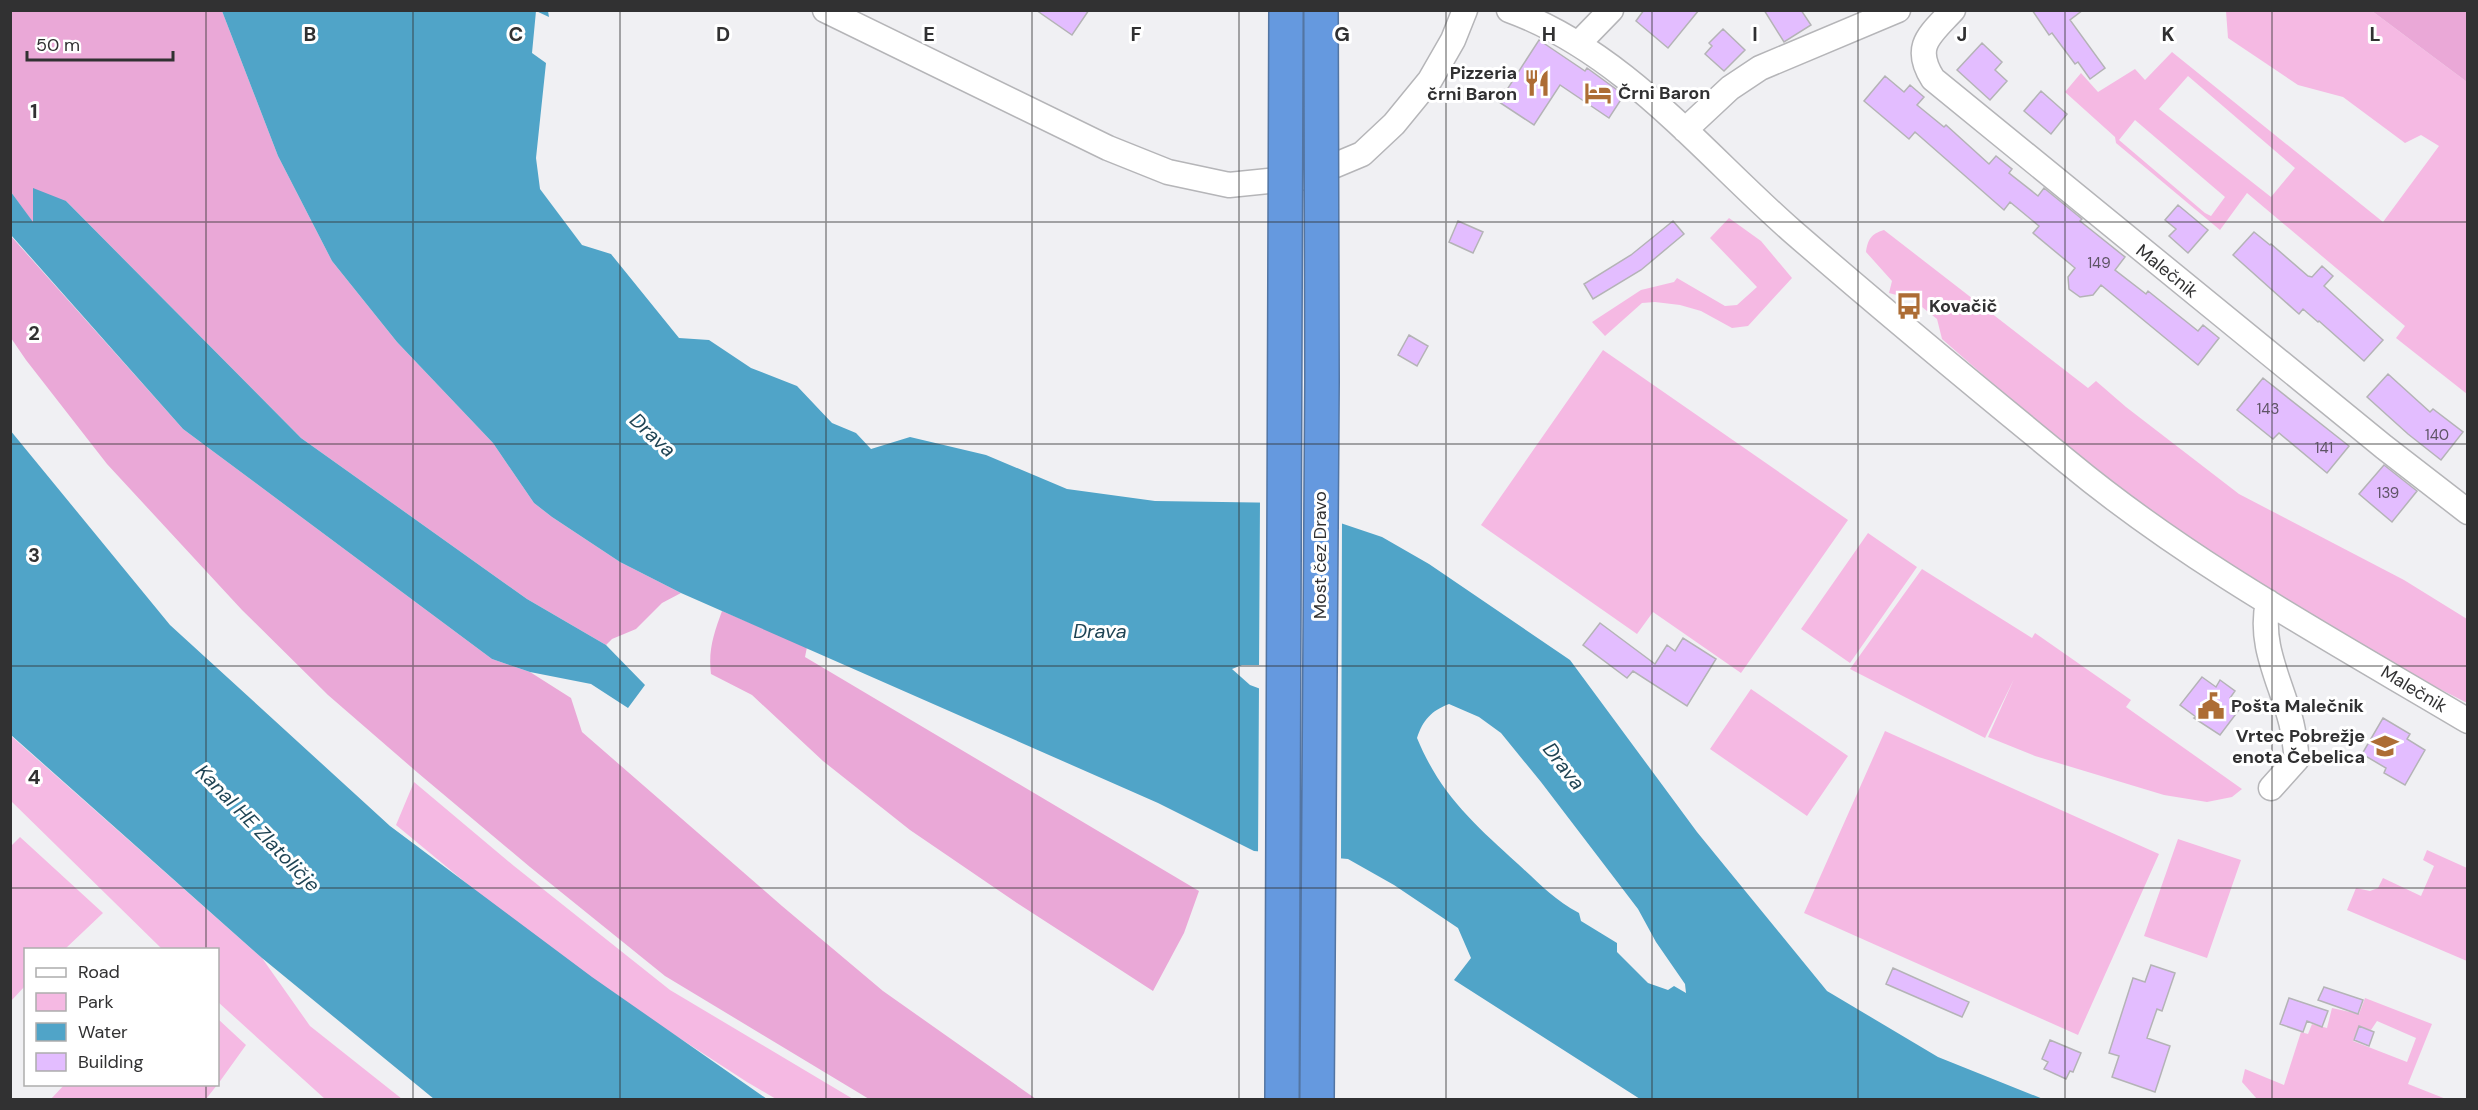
<svg xmlns="http://www.w3.org/2000/svg" width="2478" height="1110" font-family="'DM Sans',sans-serif">
<style>
.green{fill:#f5b9e3;fill-rule:evenodd}
.forest{fill:#eaa8d7}
.water{fill:#50a4c8;fill-rule:evenodd}
.pier{fill:#f0f0f3}
.building{fill:#e3bdff;stroke:#b4b3b6;stroke-width:1.5}
.lines{fill:none;stroke-linecap:round;stroke-linejoin:round}
.minor-casing{stroke:#b5b5b8;stroke-width:27}
.minor{stroke:#fff;stroke-width:24}
.highway-bridge-casing{stroke:#5375a2;stroke-width:36;stroke-linecap:butt}
.highway-bridge{stroke:#6599df;stroke-width:33}
.grid{fill:none;stroke:#313132;stroke-width:1.5;stroke-opacity:0.55}
.labels{text-anchor:middle;stroke-width:6;stroke-linejoin:round;paint-order:stroke}
.number-label{font-size:15px;fill:#5e5465}
.poi-label{font-size:18px;font-weight:bold;fill:#313132;stroke:#fff;text-anchor:start}
.street-label{font-size:18px;fill:#313132;stroke:#fff}
.water-label{font-size:20px;font-style:italic;fill:#1f4454;stroke:#fff}
.grid-label{font-size:20px;text-anchor:middle;font-weight:bold;fill:#313132;stroke:#fff;stroke-width:6;stroke-linejoin:round;paint-order:stroke}
</style>
<rect width="100%" height="100%" fill="#f0f0f3"/>
<!-- green -->
<path class="green" d="M2226,11H2372L2467,82V394L2396,338L2405,326L2247,193L2220,230L2116,143L2115,137L2065,92L2081,73L2098,92L2135,69L2145,80L2172,52L2383,222L2439,146L2421,135L2405,143L2343,97L2298,85L2228,38ZM2188,76L2295,168L2271,197L2159,109ZM2135,120L2225,197L2211,216L2205,213L2119,140Z
M1729,218L1761,241L1792,278L1748,326L1732,328L1701,311L1680,305L1655,302L1642,303L1605,336L1592,322L1641,290L1674,282L1677,278L1725,306L1737,305L1757,287L1710,238Z
M1884,230L2088,388L2096,381L2126,407L2239,494L2404,580L2467,619V703L2409,673L2246,576L2160,519L2037,422L1942,339L1937,319L1912,299L1889,293L1892,281L1866,252C1868,239 1871,234 1884,230Z
M1603,350L1848,520L1741,673L1653,612L1637,634L1481,525Z
M1868,533L1917,567L1850,663L1801,629Z
M1922,569L2032,638L2035,633L2131,700L2126,707L2242,789L2232,797L2207,802L2164,795L2035,756L1988,737L2014,679L1985,738L1850,669Z
M1751,689L1848,756L1807,816L1710,749Z
M1885,731L2159,854L2078,1035L1804,913Z
M10,735L262,958L310,1026L402,1099H325L218,1002V950L162,949L11,801Z
M414,782L514,866L670,990L853,1099H776L747,1082L630,1006L535,940L396,825Z
M20,837L103,913L65,949L26,950L25,986L11,1001V846Z
M2178,839L2241,860L2207,958L2144,936Z
M2427,850L2467,868V961L2347,910L2356,888L2370,891L2378,888L2383,878L2421,896L2434,866L2423,860Z
M2365,998L2432,1024L2408,1084L2446,1099H2257L2242,1082L2245,1069L2284,1085L2301,1032L2308,1034L2312,1024L2327,1028L2332,1008L2359,1014ZM2377,1021L2416,1038L2407,1062L2353,1041L2359,1027L2371,1030Z
M218,1019L246,1045L218,1084Z
M64,1085V1084L217,1085L206,1099H51Z"/>
<!-- forest -->
<path class="forest" d="M10,11H222L278,156L332,261L397,342L493,443L534,503L552,517L620,562L681,593L662,603L636,629L612,639L606,645L527,599L301,438L66,201L33,223L11,192Z
M2372,11H2467V82Z
M10,235L183,429L492,659L530,672L571,698L582,732L782,906L883,991L1036,1099H869L665,976L530,867L418,773L328,695L242,610L107,464L26,360L11,338Z
M722,611L807,647L805,657L1199,891L1184,933L1153,991L1017,903L910,830L823,761L752,695L711,674C708,650 714,633 722,611Z"/>
<!-- water -->
<path class="water" d="M222,11H548L549,17L536,11L532,53L546,63L536,158L540,189L582,245L611,254L679,338L709,340L751,368L797,386L832,423L856,433L871,449L910,437L986,455L1067,489L1155,501L1281,503L1382,537L1429,564L1570,660L1697,832L1827,991L1938,1057L2043,1099H1640L1454,980L1471,958L1458,928L1394,885L1348,859L1254,851L1158,803L681,593L620,562L552,517L534,503L493,443L397,342L332,261L278,156ZM1242,665H1275L1321,681L1317,710L1250,685L1232,669ZM1449,704L1479,717L1501,733L1541,782L1638,909L1656,942L1685,984L1686,993L1674,986L1668,990L1648,983L1617,952V943L1581,921L1579,913C1553,899 1539,883 1518,864C1474,824 1440,794 1417,738C1423,720 1431,711 1449,704Z
M33,188L66,201L301,438L527,599L606,645L645,685L628,708L591,684L530,672L492,659L183,429L11,235V192L33,222Z
M10,430L170,625L390,826L592,977L767,1099H434L262,958L11,735Z"/>
<!-- pier -->
<path class="pier" d="M1260,500H1282L1342,520L1341,862L1258,855L1259,685L1317,706L1319,684L1274,668H1259Z"/>
<!-- building -->
<path class="building" d="M1036,10H1089L1072,35Z
M1644,10H1699L1668,48L1636,21Z
M1764,10H1801L1811,25L1784,42Z
M2032,10H2083L2070,20L2105,68L2090,79L2078,62L2075,64L2052,33L2049,35Z
M1723,29L1745,50L1724,71L1705,54L1712,46L1709,43Z
M1539,40L1585,71L1587,68L1624,95L1609,118L1560,85L1534,125L1499,102Z
M1982,43L2002,62L1995,70L2007,81L1990,100L1957,70Z
M1885,76L1904,92L1910,85L1924,97L1917,105L1944,127L1946,125L1989,164L1996,156L2012,169L2009,173L2038,196L2044,188L2082,219L2080,221L2125,257L2115,270L2146,294L2148,291L2198,331L2203,325L2219,338L2198,365L2101,285L2093,295L2080,297L2069,289L2068,277L2075,268L2033,233L2039,226L2010,202L2004,210L1915,132L1909,139L1864,101Z
M2041,91L2067,114L2051,134L2024,111Z
M2178,205L2208,230L2188,253L2169,236L2176,229L2165,220Z
M1458,221L1483,232L1473,253L1449,242Z
M1673,221L1684,234L1641,270L1593,299L1584,284L1631,255Z
M2254,232L2270,245L2271,244L2308,276L2312,277L2322,266L2333,276L2324,286L2383,340L2364,361L2319,321L2318,322L2303,309L2299,314L2233,255Z
M1409,335L1428,346L1417,366L1398,355Z
M2388,374L2430,412L2433,409L2463,432L2441,460L2408,434L2367,397Z
M2263,378L2349,446L2327,473L2279,433L2273,439L2237,410Z
M2384,465L2417,491L2392,522L2359,494Z
M1600,623L1655,664L1667,645L1675,651L1683,638L1716,659L1687,706L1633,671L1627,678L1583,645Z
M2202,677L2216,687L2220,680L2235,691L2230,698L2242,706L2220,735L2194,718L2196,717L2180,705Z
M2383,718L2410,734L2407,739L2425,750L2405,785L2384,773L2386,768L2362,754Z
M2151,965L2175,973L2162,1011L2157,1009L2147,1038L2170,1046L2155,1092L2112,1077L2119,1056L2109,1053L2133,978L2145,982Z
M1893,968L1969,1002L1962,1017L1886,984Z
M2324,987L2363,1000L2358,1014L2318,1000Z
M2289,998L2328,1011L2322,1027L2307,1021L2303,1032L2280,1024Z
M2359,1026L2374,1032L2369,1046L2354,1040Z
M2050,1040L2081,1053L2073,1072L2070,1071L2066,1079L2044,1069L2048,1062L2042,1059Z"/>
<g class="lines">
<defs>
<path id="minor" d="M825,10L1108,148L1168,172L1229,185L1307,177L1362,154L1394,124L1430,80L1453,40L1465,10
M1509,10C1624,52 1703,153 1792,231C1883,310 1976,387 2069,463C2191,564 2332,640 2468,721
M1953,10C1930,35 1912,46 1933,79L2384,447L2468,512
M1578,44L1611,10
M1685,130L1730,88L1760,68L1898,10
M2268,602C2259,644 2279,678 2290,718C2294,731 2295,746 2297,759L2271,788"/>
</defs>
<!-- minor casing -->
<use href="#minor" class="minor-casing"/>
<!-- minor -->
<use href="#minor" class="minor"/>
<defs>
<path id="highway-bridge" d="M1282,1100L1286,10
M1317,1100L1322,382L1321,10"/>
</defs>
<!-- highway-bridge casing -->
<use href="#highway-bridge" class="highway-bridge-casing"/>
<!-- highway-bridge -->
<use href="#highway-bridge" class="highway-bridge"/>
</g>
<!-- grid -->
<path class="grid" d="M206,10V950M413,10V1100M620,10V1100M826,10V1100M1032,10V1100M1239,10V1100M1446,10V1100M1652,10V1100M1858,10V1100M2065,10V1100M2272,10V1100M10,222H2468M10,444H2468M10,666H2468M10,888H2468M206,1084V1100"/>
<!-- icons -->
<defs>
<symbol id="restaurant-bare" viewBox="-9 -9 18 18"><path d="M-5-6h1v4h1v-4h1v4h1v-4h1v5L-1.5 .5V6h-2V.5L-5-1ZM5-6V6H3V1.5H1.5Q1.5-4 5-6Z" fill="#ad6d35" stroke="#fff" stroke-width="2.5" paint-order="stroke"/></symbol>
<symbol id="hotel-bare" viewBox="-9 -9 18 18"><path d="M-6-4.5h1.5V1H6V5H4.5V3h-9V5H-6ZM-4 0a1.8 1.8 0 1 1 3.6 0ZM.5 0V-2.5h3Q6-2.5 6 0Z" fill="#ad6d35" stroke="#fff" stroke-width="2.5" paint-order="stroke"/></symbol>
<symbol id="bus-bare" viewBox="-9 -9 18 18"><path d="M-5-6H5V4H4V6H2V4H-2V6H-4V4H-5ZM-3.5-4V0h7V-4ZM-3.5 1.2v1.5H-2V1.2ZM2 1.2v1.5H3.5V1.2Z" fill="#ad6d35" stroke="#fff" stroke-width="2.5" paint-order="stroke"/></symbol>
<symbol id="civic-bare" viewBox="-9 -9 18 18"><path d="M-.6-6.5H3V-4.5H.6V-3L4-1V1h2V6H-6V1h2V-1L-.6-3ZM-1.2 2.5V6h2.4V2.5Z" fill="#ad6d35" stroke="#fff" stroke-width="2.5" paint-order="stroke"/></symbol>
<symbol id="school-bare" viewBox="-9 -9 18 18"><path d="M0-5L7-2L0 1L-7-2ZM-4 1L0 2.5L4 1V4Q0 6-4 4Z" fill="#ad6d35" stroke="#fff" stroke-width="2.5" paint-order="stroke"/></symbol>
</defs>
<g fill-rule="evenodd">
<use href="#restaurant-bare" x="1518" y="64" width="38" height="38"/>
<use href="#hotel-bare" x="1579" y="74" width="38" height="38"/>
<use href="#bus-bare" x="1890" y="287" width="38" height="38"/>
<use href="#civic-bare" x="2192" y="687" width="38" height="38"/>
<use href="#school-bare" x="2366" y="727" width="38" height="38"/>
</g>
<g class="labels">
<!-- number labels -->
<g class="number-label">
<text x="2099" y="268">149</text>
<text x="2268" y="414">143</text>
<text x="2437" y="440">140</text>
<text x="2324" y="453">141</text>
<text x="2388" y="498">139</text>
</g>
<!-- poi labels -->
<g class="poi-label">
<text x="1517" y="79" text-anchor="end">Pizzeria<tspan x="1517" dy="21">črni Baron</tspan></text>
<text x="1618" y="99">Črni Baron</text>
<text x="1929" y="312">Kovačič</text>
<text x="2231" y="712">Pošta Malečnik</text>
<text x="2365" y="742" text-anchor="end">Vrtec Pobrežje<tspan x="2365" dy="21">enota Čebelica</tspan></text>
</g>
<!-- street labels -->
<g class="street-label">
<text transform="translate(2167 271) rotate(39)" y="6">Malečnik</text>
<text transform="translate(1320 555) rotate(-90)" y="6">Most čez Dravo</text>
<text transform="translate(2414 689) rotate(31)" y="6">Malečnik</text>
</g>
<!-- water labels -->
<g class="water-label">
<text transform="translate(653 435) rotate(43)" y="7">Drava</text>
<text x="1100" y="638">Drava</text>
<text transform="translate(1564 766) rotate(52)" y="7">Drava</text>
<text transform="translate(258 828) rotate(46)" y="7">Kanal HE Zlatoličje</text>
</g>
</g>
<g class="grid-label">
<text x="310" y="41">B</text>
<text x="516" y="41">C</text>
<text x="723" y="41">D</text>
<text x="929" y="41">E</text>
<text x="1136" y="41">F</text>
<text x="1342" y="41">G</text>
<text x="1549" y="41">H</text>
<text x="1755" y="41">I</text>
<text x="1962" y="41">J</text>
<text x="2168" y="41">K</text>
<text x="2375" y="41">L</text>
<text x="34" y="118">1</text>
<text x="34" y="340">2</text>
<text x="34" y="562">3</text>
<text x="34" y="784">4</text>
</g>
<!-- border -->
<rect width="2478" height="1110" fill="none" stroke="#313132" stroke-width="24"/>
<!-- legend -->
<rect x="24" y="948" width="195" height="138" fill="#ffffff" stroke="#adadad" stroke-width="1.5"/>
<rect x="36" y="968" width="30" height="9" fill="#ffffff" stroke="#adadad" stroke-width="1.5"/>
<text x="78" y="978" font-size="18" fill="#313132">Road</text>
<rect x="36" y="993" width="30" height="18" fill="#f5b9e3" stroke="#adadad" stroke-width="1.5"/>
<text x="78" y="1008" font-size="18" fill="#313132">Park</text>
<rect x="36" y="1023" width="30" height="18" fill="#50a4c8" stroke="#adadad" stroke-width="1.5"/>
<text x="78" y="1038" font-size="18" fill="#313132">Water</text>
<rect x="36" y="1053" width="30" height="18" fill="#e3bdff" stroke="#adadad" stroke-width="1.5"/>
<text x="78" y="1068" font-size="18" fill="#313132">Building</text>
<!-- scale -->
<path d="M27 51v9h146v-9" fill="none" stroke="#313132" stroke-width="3"/>
<text x="36" y="51" font-size="18" fill="#313132" stroke="#ffffff" stroke-width="4.5" paint-order="stroke">50 m</text>
</svg>
